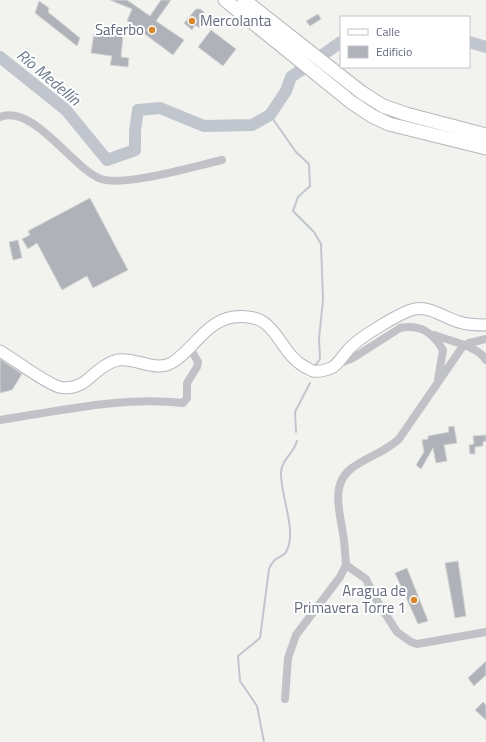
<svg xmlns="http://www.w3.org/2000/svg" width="486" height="742" font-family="'Titillium Web',sans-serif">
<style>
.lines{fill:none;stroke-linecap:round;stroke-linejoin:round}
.stream{stroke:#c1c6ce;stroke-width:2}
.river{stroke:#c1c6ce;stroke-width:12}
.building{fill:#afb2b9;stroke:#d4d5d2}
.secondary-casing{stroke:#b5b7bd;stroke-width:13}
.trunk-casing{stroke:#b5b6ba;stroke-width:15}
.minor{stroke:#c1c2c7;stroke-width:8}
.secondary{stroke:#fff;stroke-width:11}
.trunk{stroke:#fff;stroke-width:13}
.poi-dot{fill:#d8862b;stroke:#fff;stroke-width:1.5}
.labels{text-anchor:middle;stroke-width:4;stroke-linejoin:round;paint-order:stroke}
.poi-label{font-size:15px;fill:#646b7f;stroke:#fff;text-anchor:end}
.water-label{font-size:16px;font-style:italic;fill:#69788a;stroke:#fff}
</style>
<rect width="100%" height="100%" fill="#f2f3ef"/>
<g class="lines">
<!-- stream -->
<path class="stream" d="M270,115L296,152L309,164L310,186L298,197L293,211L314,232L321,244L323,300L319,339L320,359L314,367
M296,432L295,412L310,383
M264,742L257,706L240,681L238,656L260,638L269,569C270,566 272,563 274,561C277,557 284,556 286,552C298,532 280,495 281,473C281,460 294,453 297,441"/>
<!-- river -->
<path class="river" d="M469,42L486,47
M0,57L66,110L107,160L135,150V131L138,110L160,108L204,126L252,125L270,115L286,91L291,77L341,42"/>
</g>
<!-- building -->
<path class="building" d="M110,0H127L150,16L161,0H171L156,21L184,40L173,55L127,21L132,9Z
M39,1L49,8L48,12L80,38L77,46L35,13Z
M196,9H200L204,12L200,28L195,25L192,30L184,23Z
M318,14L321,19L310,26L306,21Z
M211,30L236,49L223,66L198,47Z
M94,33L123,36L121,57L129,58L128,67L110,65L112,56L91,53Z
M90,198L128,270L93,288L87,276L62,290L37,243L28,249L22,239L30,235L28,231Z
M18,240L22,258L13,260L9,242Z
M0,359L22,374L12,390L0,393Z
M454,426L457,443L444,445L447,461L436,463L433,448L421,469L416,465L424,452L422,440L428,439V436L449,432L448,427Z
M486,435V441L483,442V446L475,447V454H470L469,445L474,444L473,436Z
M458,561L466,616L455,618L445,563Z
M407,568L428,621L418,624L395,573Z
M486,661V675L474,686L468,678Z
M483,702L486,705V720L475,710Z"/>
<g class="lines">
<defs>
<path id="secondary" d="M0,351C17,361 42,381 59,387C68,389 76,387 83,383C94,375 104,363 118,360C138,357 157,375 176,360C195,346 208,321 233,317C279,311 275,350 305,367C308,368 310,370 313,371C319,372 328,370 333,367C340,362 345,352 352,346C362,336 394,317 408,311C427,303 442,317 459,322C468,325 477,325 486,325"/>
<path id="trunk" d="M225,0L351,102L372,116L389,124L486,148
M244,0L361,92L383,106L406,114L486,135"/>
</defs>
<!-- secondary casing -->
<use href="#secondary" class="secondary-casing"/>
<!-- trunk casing -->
<use href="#trunk" class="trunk-casing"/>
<!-- minor -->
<path class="minor" d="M0,117C34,104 72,168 101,179C125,187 195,166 222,160
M434,335C450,341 478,346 486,360
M486,339L469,343L463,346L399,439C385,452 367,457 352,468C330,484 340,512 343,534C345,544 345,555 346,565L366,579L374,596L397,632L411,642L417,644L486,632
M338,364L353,358L400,328C421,324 433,333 443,350L438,380
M0,420C59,411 123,396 183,403L187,398V383L197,367L198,362L190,348
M285,699L288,658L296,635L340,577L346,565"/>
<!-- secondary -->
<use href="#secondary" class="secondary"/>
<!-- trunk -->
<use href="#trunk" class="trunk"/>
</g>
<!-- markers -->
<g class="poi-dot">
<circle cx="192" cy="21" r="4"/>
<circle cx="152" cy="30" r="4"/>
<circle cx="414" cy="600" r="4"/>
</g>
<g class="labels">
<!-- poi labels -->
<g class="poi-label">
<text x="200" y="26" text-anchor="start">Mercolanta</text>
<text x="144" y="35">Saferbo</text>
<text x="406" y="596">Aragua de<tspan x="406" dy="17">Primavera Torre 1</tspan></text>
</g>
<!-- water labels -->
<g class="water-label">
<text transform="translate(49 77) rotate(40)" y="6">Río Medellín</text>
</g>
</g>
<!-- legend -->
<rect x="340" y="16" width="130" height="52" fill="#ffffff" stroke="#c1c4cc"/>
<rect x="348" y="29" width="20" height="6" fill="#ffffff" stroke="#c1c4cc"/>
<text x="376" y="36" font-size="12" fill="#646b7f">Calle</text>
<rect x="348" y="46" width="20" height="12" fill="#afb2b9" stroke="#c1c4cc"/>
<text x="376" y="56" font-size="12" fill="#646b7f">Edificio</text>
</svg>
